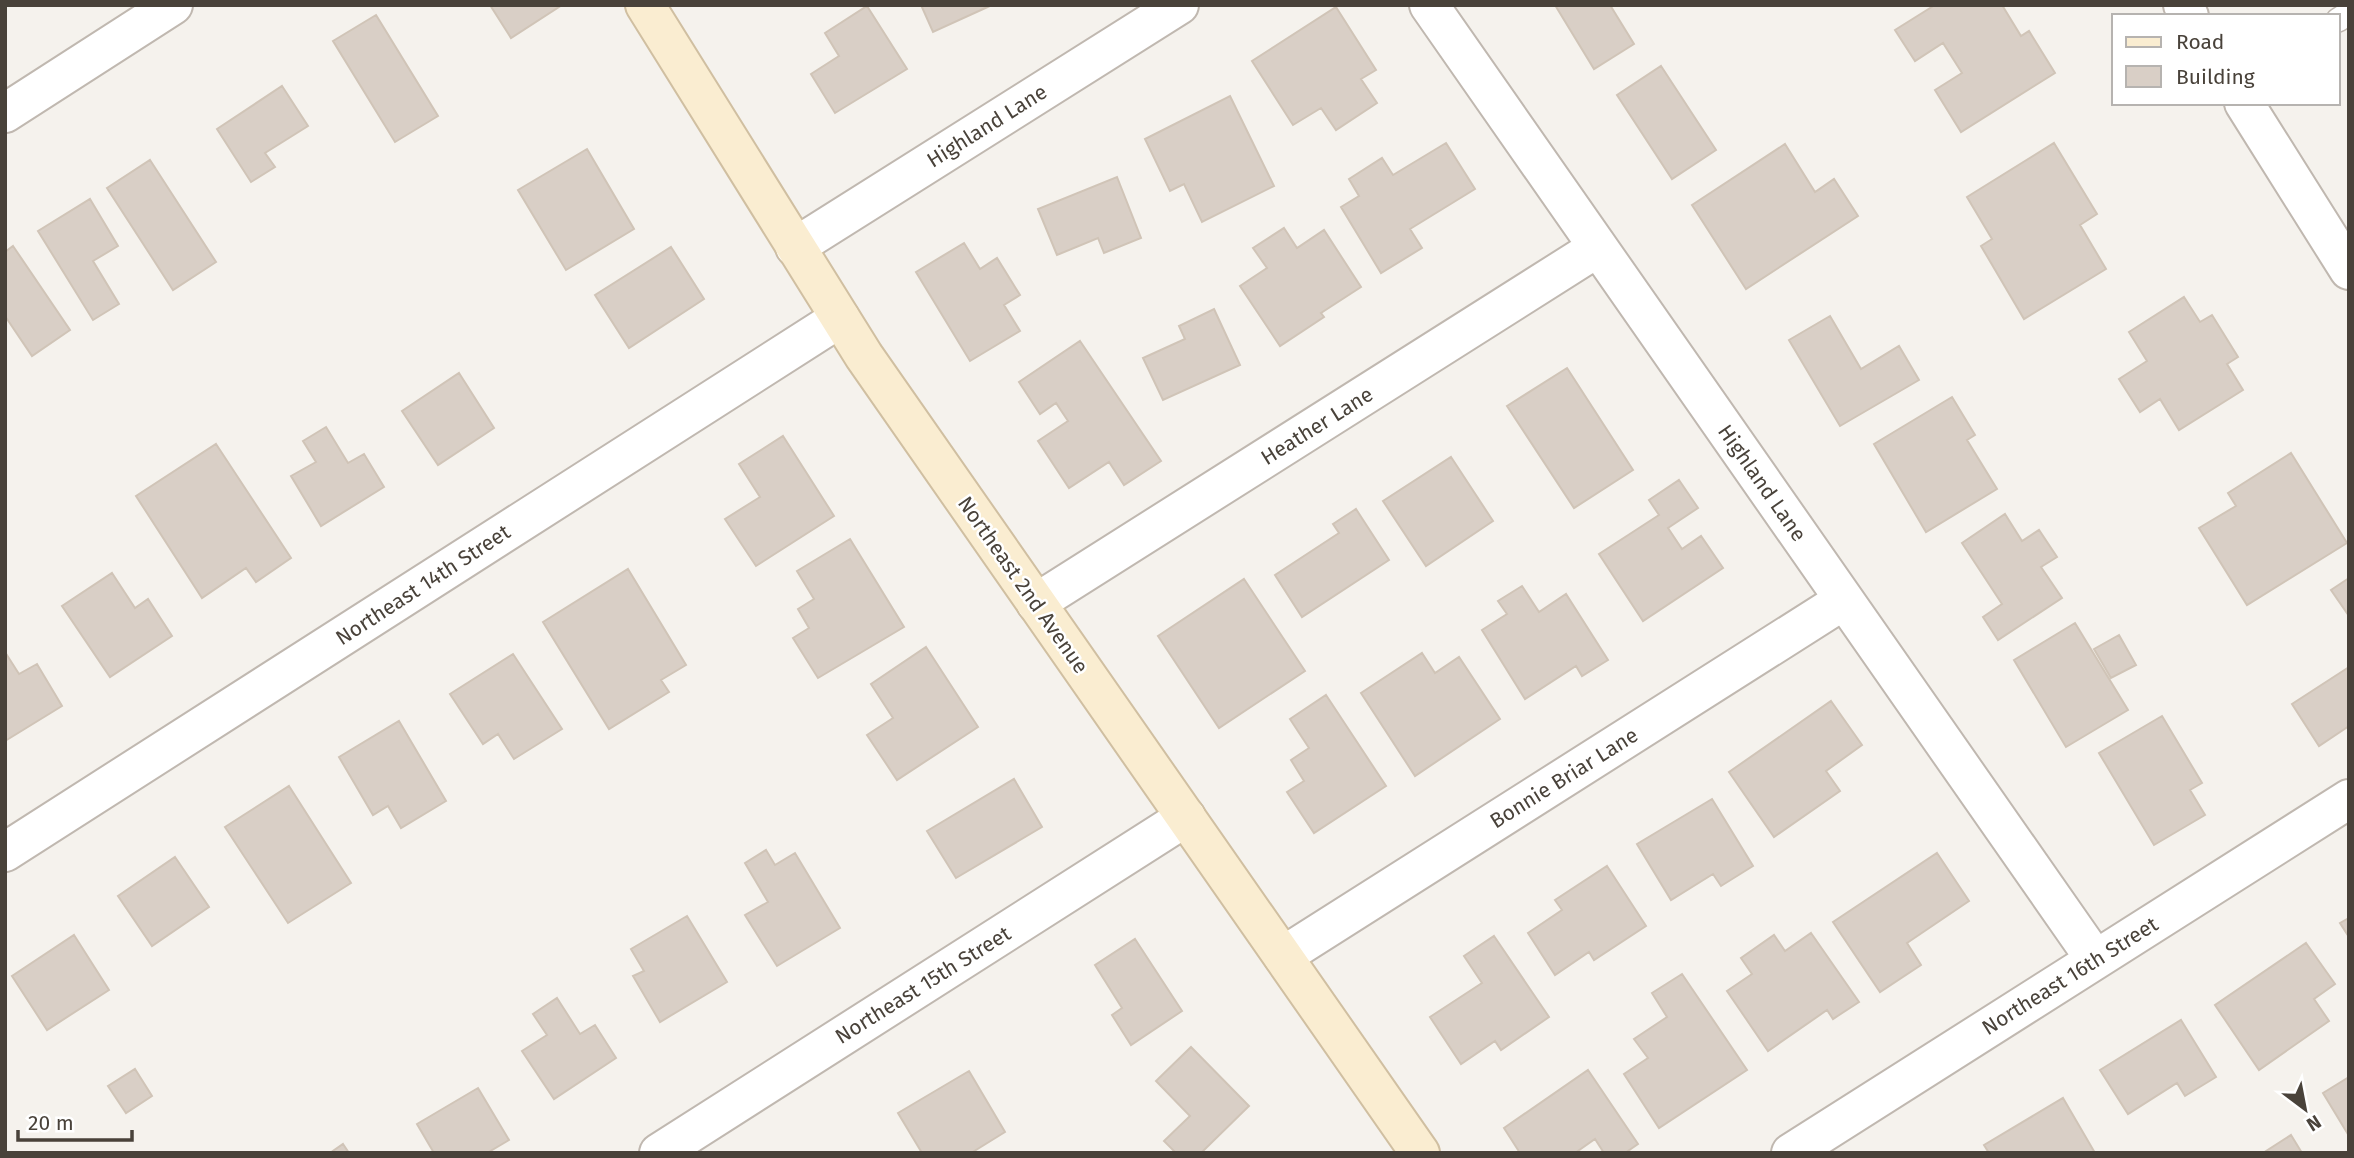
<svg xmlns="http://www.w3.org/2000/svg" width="2354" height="1158" font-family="'Fira Sans',sans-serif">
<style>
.building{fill:#d9cfc6;stroke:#d0c4b7;stroke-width:2}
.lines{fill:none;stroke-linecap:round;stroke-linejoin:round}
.lane-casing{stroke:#c0b8b0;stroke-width:26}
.street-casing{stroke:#c0b8b0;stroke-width:42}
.secondary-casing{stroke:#d0bfa1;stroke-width:42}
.lane{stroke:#fff;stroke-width:23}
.street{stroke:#fff;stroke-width:38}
.secondary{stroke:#faedd1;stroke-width:38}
.labels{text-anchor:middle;stroke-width:5;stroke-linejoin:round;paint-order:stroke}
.street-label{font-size:21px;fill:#49423a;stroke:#fff}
</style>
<rect width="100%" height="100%" fill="#f5f2ed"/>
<!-- building -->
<path class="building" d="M490,5H562L511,38Z
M921,5H992L933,32Z
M1555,5H1610L1634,44L1594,69Z
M1935,5H2002L2021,36L2029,31L2055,73L1961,132L1935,90L1962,73L1943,43L1915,61L1895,30Z
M867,6L907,69L835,113L811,74L839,56L825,33Z
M1336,7L1376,70L1361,79L1377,103L1336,130L1321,108L1293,125L1252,61Z
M376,15L438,116L395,142L333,41Z
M1661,66L1716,150L1672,179L1617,95Z
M282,86L308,126L265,153L275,167L251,182L217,129Z
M1230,96L1274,186L1202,222L1184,184L1170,191L1145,139Z
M1446,143L1475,189L1410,229L1422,248L1381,273L1341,207L1359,196L1349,179L1382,158L1393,175Z
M2054,143L2097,214L2080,225L2106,269L2024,319L1981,246L1992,239L1967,197Z
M1785,144L1815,192L1834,179L1858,216L1746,289L1692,205Z
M587,149L634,229L566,270L518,190Z
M150,160L216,262L173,290L107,188Z
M1117,177L1141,238L1104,253L1098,238L1057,255L1038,209Z
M90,199L118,246L93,261L119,304L93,320L38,231Z
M1284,228L1297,248L1324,230L1361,287L1321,313L1324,317L1280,346L1240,286L1267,268L1253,248Z
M964,243L980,269L997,258L1020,295L1004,305L1020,331L970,361L916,272Z
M13,246L70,330L32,356L5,316V252Z
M671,247L704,299L629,348L595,295Z
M2184,297L2200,322L2212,315L2238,357L2227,364L2243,390L2179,430L2160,399L2140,412L2119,379L2147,361L2129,332Z
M1214,309L1240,365L1163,400L1143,358L1185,339L1179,326Z
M1830,316L1861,369L1899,346L1919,380L1840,426L1789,340Z
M1080,341L1161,461L1124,485L1109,462L1069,488L1038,441L1068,421L1056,403L1040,414L1019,382Z
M1567,368L1633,470L1574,508L1507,406Z
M459,373L494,428L438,465L402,411Z
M1952,397L1975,435L1967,440L1997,489L1926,532L1874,444Z
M326,427L348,463L364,454L384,487L321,526L291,476L316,462L303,441Z
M783,436L834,516L756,566L725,519L760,497L739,464Z
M216,444L291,558L256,582L246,568L202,598L136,496Z
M2291,453L2347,543L2247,605L2199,528L2236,506L2228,493Z
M1451,457L1493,521L1426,566L1383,501Z
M1679,480L1698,508L1668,528L1682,549L1701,536L1723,568L1643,621L1599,554L1659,515L1649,500Z
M1356,509L1389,560L1302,617L1275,575L1339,533L1333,524Z
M2005,514L2022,541L2039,530L2057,557L2041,567L2062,598L1998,640L1983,617L2002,604L1962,543Z
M850,539L904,627L818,678L793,638L809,628L798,609L814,599L797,571Z
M628,569L686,665L661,680L669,692L609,729L543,622Z
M112,573L135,608L148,599L172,636L110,677L62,606Z
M2349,578V616L2331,590Z
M1244,579L1305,671L1219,728L1158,636Z
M1522,586L1539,612L1566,594L1608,660L1582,676L1576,666L1525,699L1482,630L1507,614L1498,601Z
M2075,623L2128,710L2066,747L2014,660Z
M2119,635L2136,665L2111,678L2094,649Z
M926,647L978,727L897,780L867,735L893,718L871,684Z
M5,652L19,674L37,664L62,706L5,741Z
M1422,653L1435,673L1459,657L1500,719L1415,776L1361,693Z
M513,654L562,729L514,759L498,734L483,744L450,694Z
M2349,667V726L2319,746L2292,704Z
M1326,695L1386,786L1314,833L1287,792L1304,781L1291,760L1309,748L1290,719Z
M1831,701L1862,745L1826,771L1840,791L1774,837L1729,772Z
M2162,716L2202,783L2190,790L2205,815L2154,845L2099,753Z
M399,721L446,801L401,828L388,806L373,815L339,757Z
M1014,779L1042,827L956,878L927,831Z
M289,786L351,883L288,923L225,827Z
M1712,799L1753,866L1721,886L1713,874L1671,900L1637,844Z
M766,850L775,865L795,853L840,928L777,966L745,915L768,902L745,863Z
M1937,853L1969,901L1907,943L1921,965L1880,992L1833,922Z
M175,857L209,907L152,946L118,896Z
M1607,866L1646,926L1594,960L1589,952L1555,975L1528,933L1562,910L1555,900Z
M687,916L727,982L660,1022L633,976L644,971L631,949Z
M2349,918V937L2340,923Z
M1811,933L1859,1002L1833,1019L1827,1010L1768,1051L1727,991L1752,974L1741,958L1774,935L1785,951Z
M74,935L109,990L47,1030L12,976Z
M1494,936L1549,1017L1501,1050L1495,1041L1461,1064L1430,1017L1482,983L1464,956Z
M1135,939L1182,1011L1131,1045L1112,1015L1122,1008L1095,965Z
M2306,943L2335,984L2314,999L2329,1021L2259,1070L2215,1005Z
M1682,974L1747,1070L1659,1128L1624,1074L1648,1058L1634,1039L1667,1017L1652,993Z
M557,998L580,1034L595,1025L616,1058L554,1099L522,1051L547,1035L533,1014Z
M2181,1020L2216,1077L2185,1096L2177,1083L2128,1114L2100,1070Z
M1191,1047L1249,1106L1201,1153H1176L1164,1141L1190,1116L1156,1081Z
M135,1069L152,1096L126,1113L108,1086Z
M1588,1070L1638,1144L1625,1153H1604L1595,1139L1575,1153H1520L1504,1128Z
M969,1071L1005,1132L971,1153H922L898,1113Z
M2349,1077V1136L2323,1093Z
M478,1088L509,1140L487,1153H434L417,1124Z
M2063,1098L2095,1153H1989L1984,1145Z
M2291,1135L2302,1153H2263Z
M343,1144L349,1153H330Z"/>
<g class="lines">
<defs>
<path id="lane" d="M2338,20L2349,13"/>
<path id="street" d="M1429,5L2095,959
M2183,5L2189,16
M2244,103L2349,270
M5,113L173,5
M795,247L1179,5
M1036,603L1597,248
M5,852L840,318
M1283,956L1844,600
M659,1153L1186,817
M1791,1153L2349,799"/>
<path id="secondary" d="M645,5L864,356L1420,1153"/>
</defs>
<!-- lane casing -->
<use href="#lane" class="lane-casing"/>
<!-- street casing -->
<use href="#street" class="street-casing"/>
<!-- secondary casing -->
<use href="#secondary" class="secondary-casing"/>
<!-- lane -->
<use href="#lane" class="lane"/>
<!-- street -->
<use href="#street" class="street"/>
<!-- secondary -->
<use href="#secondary" class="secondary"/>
</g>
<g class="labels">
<!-- street labels -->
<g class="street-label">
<text transform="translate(987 126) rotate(-32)" y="7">Highland Lane</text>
<text transform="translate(1317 426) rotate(-32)" y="7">Heather Lane</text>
<text transform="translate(1762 483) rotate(55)" y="7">Highland Lane</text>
<text transform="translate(423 585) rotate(-33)" y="7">Northeast 14th Street</text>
<text transform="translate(1023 585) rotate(55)" y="7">Northeast 2nd Avenue</text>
<text transform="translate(1564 778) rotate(-32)" y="7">Bonnie Briar Lane</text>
<text transform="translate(2070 976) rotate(-32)" y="7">Northeast 16th Street</text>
<text transform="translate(923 985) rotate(-32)" y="7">Northeast 15th Street</text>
</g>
</g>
<!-- border -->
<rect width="2354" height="1158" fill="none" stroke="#49423a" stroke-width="14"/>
<!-- legend -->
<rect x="2112" y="14" width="228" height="91" fill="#ffffff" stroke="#b6b3b0" stroke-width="2"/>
<rect x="2126" y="37" width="35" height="10" fill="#faedd1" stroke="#b6b3b0" stroke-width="2"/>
<text x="2176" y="49" font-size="21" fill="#49423a">Road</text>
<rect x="2126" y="66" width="35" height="21" fill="#d9cfc6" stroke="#b6b3b0" stroke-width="2"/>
<text x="2176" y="84" font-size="21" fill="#49423a">Building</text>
<!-- north arrow -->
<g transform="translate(2305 1109) rotate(148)" stroke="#ffffff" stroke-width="5" paint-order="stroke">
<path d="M0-5L12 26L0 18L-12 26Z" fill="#49423a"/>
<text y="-10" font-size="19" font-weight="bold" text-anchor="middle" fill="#49423a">N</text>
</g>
<!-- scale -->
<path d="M18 1130v10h114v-10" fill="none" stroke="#49423a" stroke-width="3.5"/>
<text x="28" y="1130" font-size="21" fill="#49423a" stroke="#ffffff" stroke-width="5" paint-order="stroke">20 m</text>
</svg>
